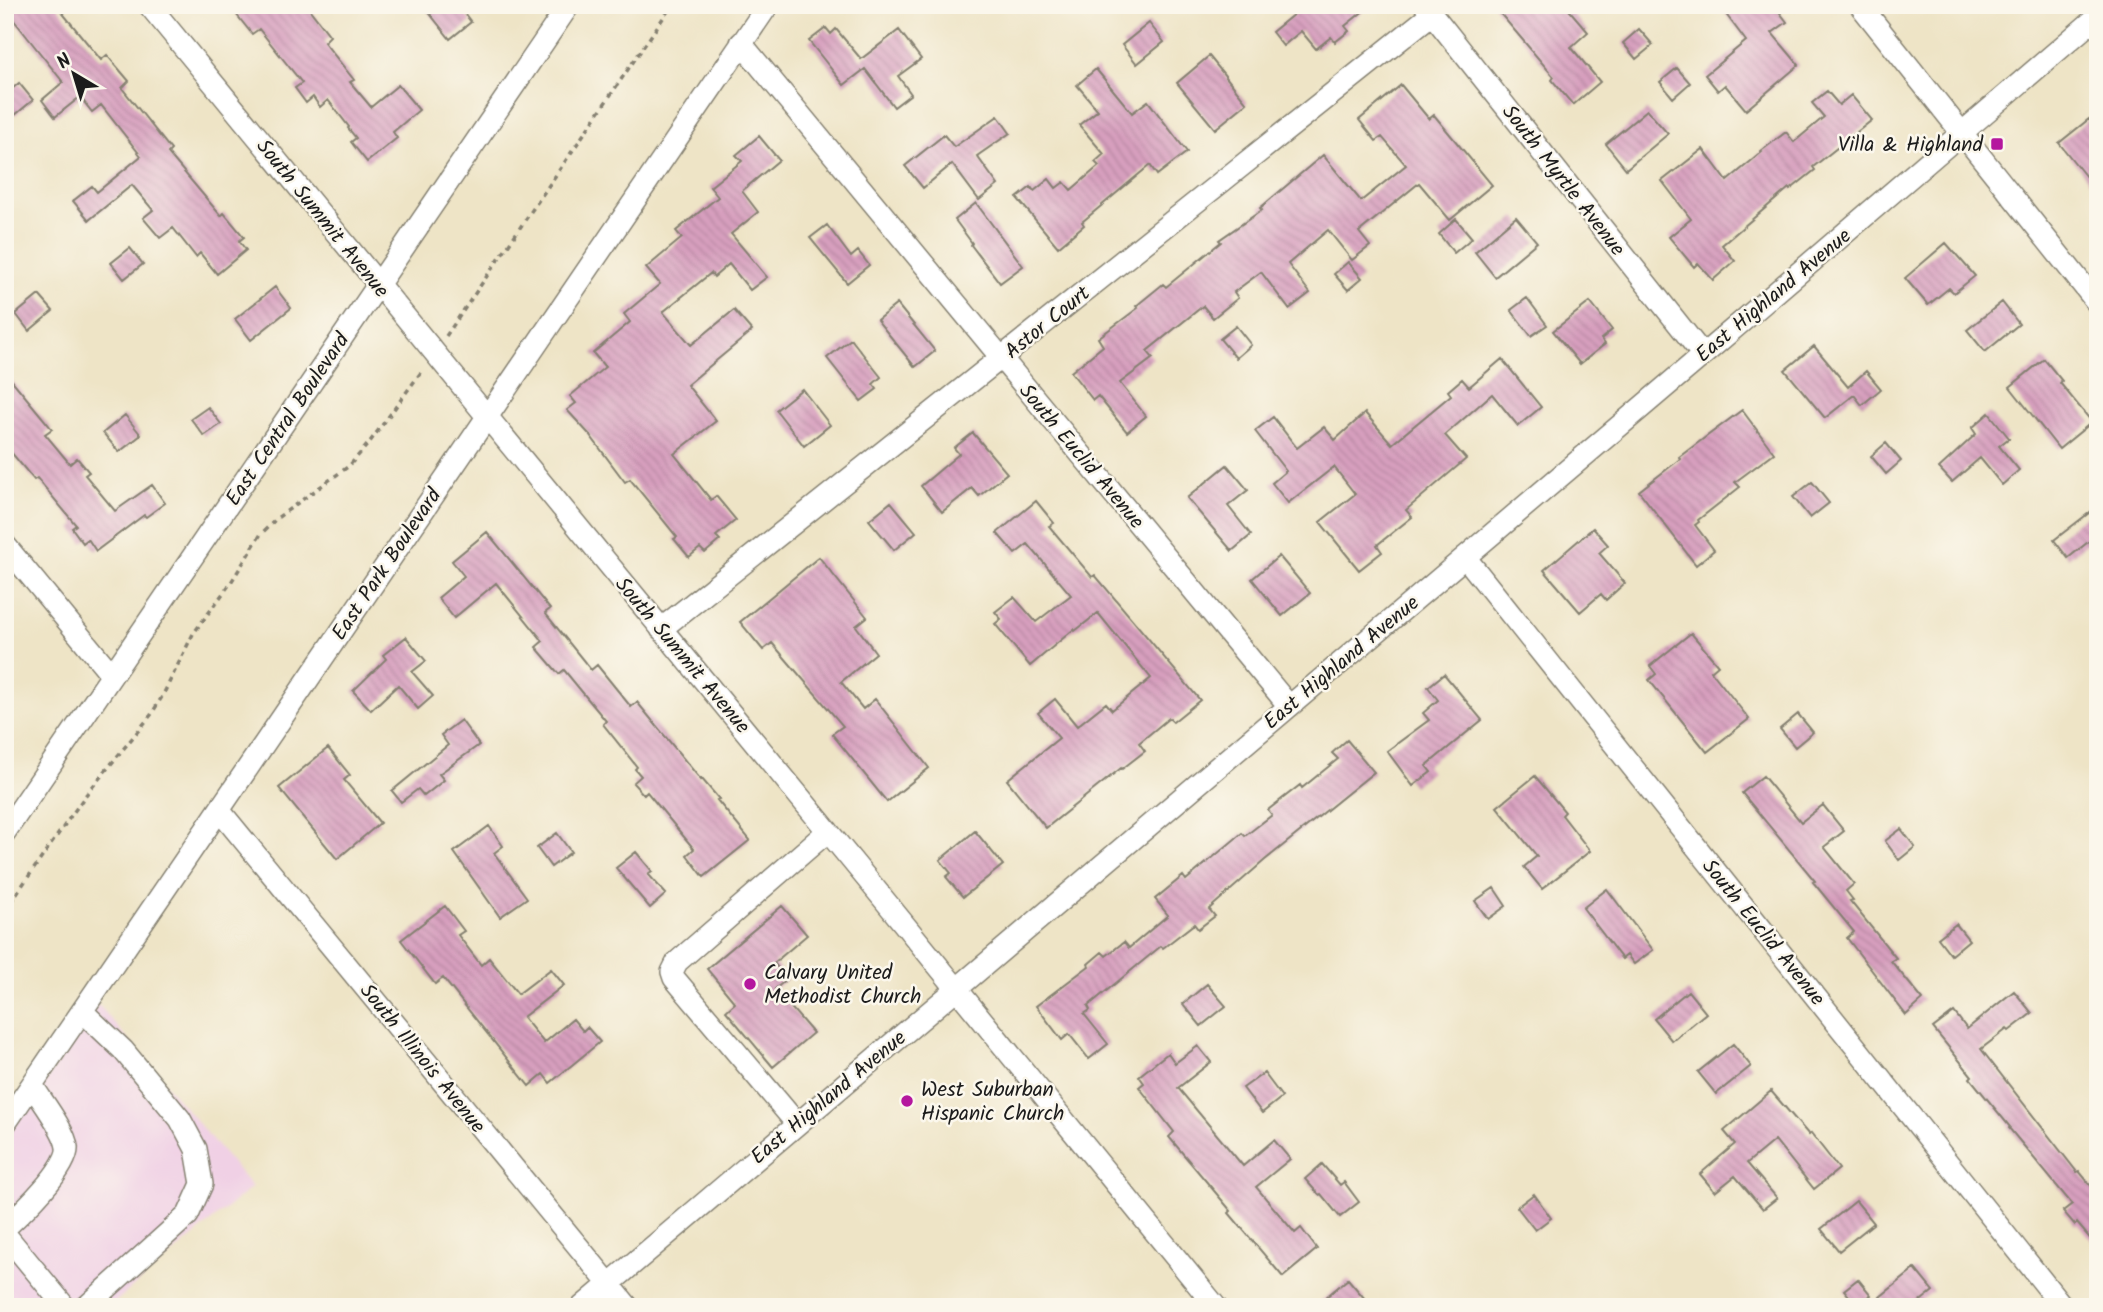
<svg xmlns="http://www.w3.org/2000/svg" width="2103" height="1312" font-family="Kalam,sans-serif">
<style>
.built{fill:#f0d0e5}
.building{fill:url(#building-back-hatch)}
.lines{fill:none;stroke-linecap:round;stroke-linejoin:round}
.minor-casing{stroke:#858071;stroke-width:24}
.path{stroke:#858071;stroke-width:3.5;stroke-dasharray:5 5;stroke-linecap:butt}
.minor{stroke:#fff;stroke-width:21}
.poi-dot{fill:#b5179e;stroke:#fbf7ec;stroke-width:2.5}
.labels{text-anchor:middle;stroke-width:5;stroke-linejoin:round;paint-order:stroke}
.poi-label{font-size:21px;fill:#1c1c1c;stroke:#fbf7ec;text-anchor:start}
.street-label{font-size:21px;fill:#1c1c1c;stroke:#fbf7ec}
</style>
<defs>
<pattern id="building-back-hatch" width="6" height="6" patternUnits="userSpaceOnUse" patternTransform="scale(1.75)"><rect width="6" height="6" fill="#d79fbe"/><path d="M-1 5l2 2M0 0l6 6M5-1l2 2" fill="none" stroke="#b888a3"/></pattern>
</defs>
<rect width="100%" height="100%" fill="#fbf7ec"/>
<filter id="ink" filterUnits="userSpaceOnUse"><feTurbulence type="fractalNoise" baseFrequency=".0143" numOctaves="2"/><feDisplacementMap in="SourceGraphic" scale="14" xChannelSelector="R" yChannelSelector="G"/><feConvolveMatrix kernelMatrix="1 2 1 2 8 2 1 2 1" color-interpolation-filters="sRGB"/></filter>
<filter id="wash" filterUnits="userSpaceOnUse"><feTurbulence type="fractalNoise" baseFrequency=".00686" numOctaves="4" result="noise"/><feDisplacementMap in="SourceGraphic" scale="28" xChannelSelector="R" yChannelSelector="G"/><feGaussianBlur stdDeviation="1.57" result="paint"/><feColorMatrix in="noise" values="0 0 0 0 0 0 0 0 0 0 0 0 0 0 0 0 0 1.4 0 .05"/><feComposite in="paint" operator="in"/></filter>
<g filter="url(#wash)">
<rect width="100%" height="100%" fill="#eee4c6"/>
<!-- built -->
<path class="built" d="M98,1004L252,1187L109,1307H5V1141Z"/>
<g id="blocks">
<!-- building -->
<path class="building" d="M5,5H56L101,60L107,55L129,81L122,88L171,150L168,153L221,216L224,213L244,237L239,241L246,250L217,274L200,253L196,257L173,228L160,238L143,218L153,210L132,185L89,220L73,201L92,186L97,192L141,156L101,105L92,112L80,97L55,117L42,100L63,82L5,9Z
M247,5H306L330,36L324,42L354,80L350,82L371,107L398,85L419,110L393,132L397,138L367,162L351,142L356,138L348,128L349,127L328,100L320,107L313,97L306,103L295,88L302,83L259,29L252,34L236,14Z
M423,5H458L471,22L450,39Z
M1305,5H1371L1345,26L1349,31L1335,42L1331,37L1316,49L1301,31L1283,46L1272,32Z
M1493,5H1565L1588,32L1571,47L1600,82L1573,105L1552,80L1554,77Z
M1719,5H1774L1787,22L1772,33L1799,65L1746,110L1725,85L1718,91L1705,75L1746,41Z
M1149,23L1164,42L1137,64L1122,45Z
M826,28L831,34L836,29L861,59L899,30L921,59L898,76L911,94L894,107L865,69L844,85L809,41Z
M1639,29L1653,45L1636,59L1623,43Z
M1209,56L1247,103L1215,129L1177,83Z
M1677,68L1690,83L1673,98L1660,82Z
M1096,69L1132,113L1148,101L1187,152L1157,175L1150,165L1082,222L1084,225L1058,247L1017,198L1031,187L1034,191L1049,179L1056,188L1064,182L1071,190L1099,166L1095,162L1104,154L1079,125L1098,110L1077,85Z
M19,83L33,100L15,115L5,103V95Z
M1401,85L1429,119L1434,115L1492,185L1450,220L1419,183L1359,232L1370,246L1352,260L1328,230L1288,264L1310,293L1289,309L1261,272L1234,292L1238,298L1213,318L1203,306L1147,351L1153,358L1120,383L1146,416L1127,432L1098,396L1093,400L1071,372L1103,346L1098,338L1138,308L1136,306L1163,284L1166,287L1221,242L1219,240L1262,210L1260,208L1323,155L1361,201L1406,165L1382,137L1376,141L1359,120Z
M1827,91L1839,105L1851,95L1872,120L1813,167L1815,170L1790,190L1789,188L1722,245L1735,261L1713,280L1698,263L1694,267L1669,237L1691,219L1662,181L1703,149L1727,181L1762,152L1761,151L1786,132L1794,142L1824,117L1812,103Z
M1647,110L1668,134L1626,169L1606,144Z
M998,116L1010,133L977,156L998,185L979,200L952,164L923,188L905,166L944,135L954,147Z
M2089,119L2098,130V192L2059,143Z
M759,136L779,160L742,191L758,212L731,234L767,277L750,290L729,264L714,277L711,273L663,312L691,345L734,310L752,331L687,385L716,421L674,454L711,500L716,496L736,520L716,536L720,540L705,553L700,548L689,557L674,539L677,537L630,479L625,482L589,434L567,410L576,403L570,396L605,367L593,353L630,322L624,314L660,284L646,268L682,238L676,231L718,197L710,187L742,161L736,155Z
M976,203L1023,266L1000,283L971,245L972,243L955,220Z
M1516,217L1537,242L1495,277L1475,252Z
M1456,219L1472,238L1454,253L1439,234Z
M827,225L851,257L858,251L869,265L847,283L810,238Z
M1946,243L1975,276L1954,293L1949,288L1928,305L1905,278Z
M130,248L143,264L124,279L111,263Z
M1348,262L1362,278L1348,290L1334,274Z
M275,287L291,308L251,340L235,319Z
M39,295L53,311L29,331L16,314Z
M1527,298L1547,325L1531,336L1511,310Z
M1590,302L1612,330L1601,339L1605,344L1580,364L1553,331Z
M2002,302L2019,324L1985,352L1967,330Z
M897,304L935,351L915,367L877,320Z
M1236,326L1251,345L1236,358L1220,339Z
M851,339L881,377L873,384L877,389L861,401L827,358Z
M1814,346L1848,387L1866,371L1881,389L1862,405L1854,395L1825,418L1785,370Z
M1502,359L1541,407L1518,426L1492,394L1445,435L1466,459L1406,510L1412,517L1377,545L1382,552L1359,570L1320,522L1355,494L1334,467L1288,503L1272,483L1286,471L1255,431L1273,417L1297,448L1324,427L1335,440L1365,413L1392,444L1451,395L1448,391L1462,379L1469,387Z
M2044,359L2062,381L2060,383L2092,422L2059,449L2010,387Z
M5,372L52,429L45,434L70,464L77,458L89,472L85,475L115,511L152,485L165,503L146,517L144,515L96,551L88,539L83,543L72,528L76,525L37,478L34,480L5,445Z
M802,389L830,425L804,446L776,410Z
M208,407L221,424L204,436L191,419Z
M1742,410L1774,453L1735,482L1740,487L1698,520L1699,522L1695,525L1714,550L1696,565L1639,491L1680,459L1679,457Z
M1989,413L2009,438L1999,446L2019,470L2002,485L1980,458L1952,482L1939,468L1976,434L1972,428Z
M125,415L141,435L119,452L103,433Z
M973,433L1007,473L979,496L972,488L942,512L921,486L959,454L954,448Z
M1886,443L1901,461L1886,474L1871,456Z
M1227,465L1248,490L1228,506L1251,535L1232,551L1187,498Z
M1812,482L1829,503L1810,518L1793,497Z
M1036,501L1054,523L1049,526L1092,577L1095,575L1200,700L1173,722L1169,718L1139,743L1145,751L1122,769L1121,768L1046,828L1007,780L1059,738L1038,713L1055,699L1077,726L1106,703L1112,710L1151,678L1098,613L1075,631L1074,629L1030,666L995,624L1001,619L995,612L1014,597L1036,622L1071,595L1028,544L1015,554L997,533Z
M891,502L916,532L894,550L869,520Z
M2098,506V534L2068,558L2054,540Z
M1593,528L1608,545L1599,553L1625,583L1606,600L1601,594L1580,612L1544,570Z
M487,532L550,609L545,613L591,670L597,665L631,707L637,702L701,780L702,779L719,799L717,800L750,840L704,877L687,855L694,849L647,792L644,795L633,783L641,776L635,769L637,767L603,724L606,721L564,670L559,674L536,647L543,641L496,583L454,618L438,598L464,576L452,561Z
M1279,556L1310,593L1282,616L1252,579Z
M819,557L867,617L856,626L876,653L841,682L863,709L875,699L929,768L887,802L832,734L843,726L772,643L763,650L740,622Z
M1691,633L1718,665L1711,671L1749,719L1707,752L1649,680L1656,674L1650,666Z
M406,637L426,661L412,672L433,696L418,709L398,685L371,710L353,691L386,659L383,655Z
M1444,674L1482,720L1426,766L1431,772L1413,786L1387,751L1429,720L1423,713L1438,700L1428,687Z
M1798,714L1813,732L1795,747L1780,729Z
M461,720L479,745L439,774L444,780L424,796L418,789L401,802L392,791L448,745L441,735Z
M1347,740L1374,772L1265,860L1209,909L1215,916L1198,929L1194,924L1163,948L1161,946L1088,1006L1090,1010L1084,1014L1108,1044L1089,1059L1069,1034L1062,1040L1036,1006L1089,966L1088,964L1102,952L1106,956L1124,942L1129,948L1168,915L1155,899L1183,876L1186,880L1242,833L1245,836L1272,815L1268,810L1300,785L1302,788L1338,759L1332,753Z
M328,748L350,775L344,780L380,823L337,859L279,788Z
M1535,776L1565,812L1562,815L1590,851L1542,889L1524,867L1537,856L1497,807Z
M1763,776L1801,822L1823,805L1844,831L1824,847L1854,884L1846,891L1853,900L1850,901L1896,958L1891,961L1923,1000L1906,1015L1847,938L1854,932L1813,882L1815,881L1742,793Z
M489,826L503,846L494,853L527,898L500,917L454,852Z
M1901,829L1915,847L1899,860L1885,841Z
M975,831L1003,865L963,897L946,877L951,873L940,860Z
M557,833L571,852L551,867L537,848Z
M636,852L652,871L648,874L666,894L650,908L616,868Z
M1494,888L1506,906L1488,919L1475,901Z
M1607,889L1653,950L1634,964L1627,955L1622,959L1583,908Z
M445,906L464,931L458,935L481,965L489,958L518,994L551,969L564,985L523,1017L544,1043L573,1019L583,1031L587,1027L600,1042L550,1083L543,1074L529,1086L443,978L435,984L401,940Z
M782,906L807,935L774,963L787,979L775,989L813,1033L773,1067L726,1011L735,1003L707,969Z
M1956,924L1969,940L1951,955L1938,938Z
M1207,984L1226,1006L1201,1026L1183,1004Z
M1688,991L1706,1013L1672,1041L1654,1019Z
M2014,991L2032,1013L2009,1031L2007,1029L1981,1049L2077,1172L2079,1171L2098,1194V1248L2077,1223L2075,1225L2063,1211L2072,1204L2009,1128L2010,1127L1970,1078L1972,1076L1933,1028L1954,1012L1967,1029Z
M1733,1044L1751,1066L1716,1094L1698,1072Z
M1198,1046L1211,1062L1178,1088L1243,1166L1274,1140L1290,1159L1256,1187L1295,1233L1301,1228L1317,1249L1283,1277L1229,1213L1231,1211L1169,1137L1174,1132L1139,1087L1144,1083L1139,1076L1168,1053L1175,1063Z
M1264,1073L1282,1097L1262,1113L1243,1088Z
M1771,1091L1809,1135L1811,1133L1839,1169L1814,1189L1775,1140L1747,1163L1777,1198L1763,1209L1735,1176L1715,1192L1700,1174L1735,1144L1724,1131Z
M1322,1164L1340,1185L1344,1182L1359,1202L1340,1217L1321,1194L1319,1195L1305,1179Z
M1534,1194L1551,1218L1535,1230L1517,1207Z
M1856,1201L1874,1223L1839,1251L1821,1229Z
M1915,1269L1933,1291L1913,1307H1888L1880,1297Z
M1348,1279L1365,1299L1356,1307H1314Z
M1858,1279L1871,1295L1857,1306L1844,1290Z"/>
</g>
</g>
<g filter="url(#ink)">
<use href="#blocks" fill-opacity="0" stroke="#858071" stroke-width="2"/>
<g class="lines">
<defs>
<path id="minor" d="M149,5L886,902L1216,1307
M1425,5L1703,355
M1860,5L2098,304
M741,43L1289,706
M5,545L112,675
M1465,557L2063,1307
M661,629L1432,14
M219,810L628,1307
M5,832L569,5
M82,1011L123,1050L180,1119L196,1149L202,1184L188,1215L86,1307
M5,1124L768,5
M797,1124L674,978L672,972L677,962L828,831
M5,1228C20,1214 70,1167 67,1147C65,1130 41,1100 32,1085
M5,1234L65,1307
M582,1307L1703,355L2098,16"/>
</defs>
<!-- minor casing -->
<use href="#minor" class="minor-casing"/>
<!-- path -->
<path class="path" d="M446,336L672,5
M5,910L85,796L151,715L163,695L193,634L230,584L261,534L277,518L349,466L369,443L422,371"/>
<!-- minor -->
<use href="#minor" class="minor"/>
</g>
</g>
<!-- markers -->
<g class="poi-dot">
<rect x="1990" y="137" width="14" height="14" rx="3.5"/>
<circle cx="750" cy="984" r="7"/>
<circle cx="907" cy="1101" r="7"/>
</g>
<g class="labels">
<!-- poi labels -->
<g class="poi-label">
<text x="1983" y="151" text-anchor="end">Villa &amp; Highland</text>
<text x="764" y="979">Calvary United<tspan x="764" dy="24">Methodist Church</tspan></text>
<text x="921" y="1096">West Suburban<tspan x="921" dy="24">Hispanic Church</tspan></text>
</g>
<!-- street labels -->
<g class="street-label">
<text transform="translate(1564 180) rotate(52)" y="7">South Myrtle Avenue</text>
<text transform="translate(323 218) rotate(51)" y="7">South Summit Avenue</text>
<text transform="translate(1773 295) rotate(-40)" y="7">East Highland Avenue</text>
<text transform="translate(1047 322) rotate(-39)" y="7">Astor Court</text>
<text transform="translate(287 419) rotate(-56)" y="7">East Central Boulevard</text>
<text transform="translate(1082 456) rotate(50)" y="7">South Euclid Avenue</text>
<text transform="translate(386 564) rotate(-56)" y="7">East Park Boulevard</text>
<text transform="translate(683 655) rotate(50)" y="7">South Summit Avenue</text>
<text transform="translate(1341 662) rotate(-40)" y="7">East Highland Avenue</text>
<text transform="translate(1764 932) rotate(51)" y="7">South Euclid Avenue</text>
<text transform="translate(423 1058) rotate(51)" y="7">South Illinois Avenue</text>
<text transform="translate(828 1097) rotate(-40)" y="7">East Highland Avenue</text>
</g>
</g>
<!-- margin -->
<rect width="2103" height="1312" fill="none" stroke="#fbf7ec" stroke-width="28"/>
<!-- north arrow -->
<g transform="translate(74 74) rotate(322)" stroke="#fbf7ec" stroke-width="5" paint-order="stroke">
<path d="M0-5L12 26L0 18L-12 26Z" fill="#1c1c1c"/>
<text y="-10" font-size="19" font-weight="bold" text-anchor="middle" fill="#1c1c1c">N</text>
</g>
</svg>
